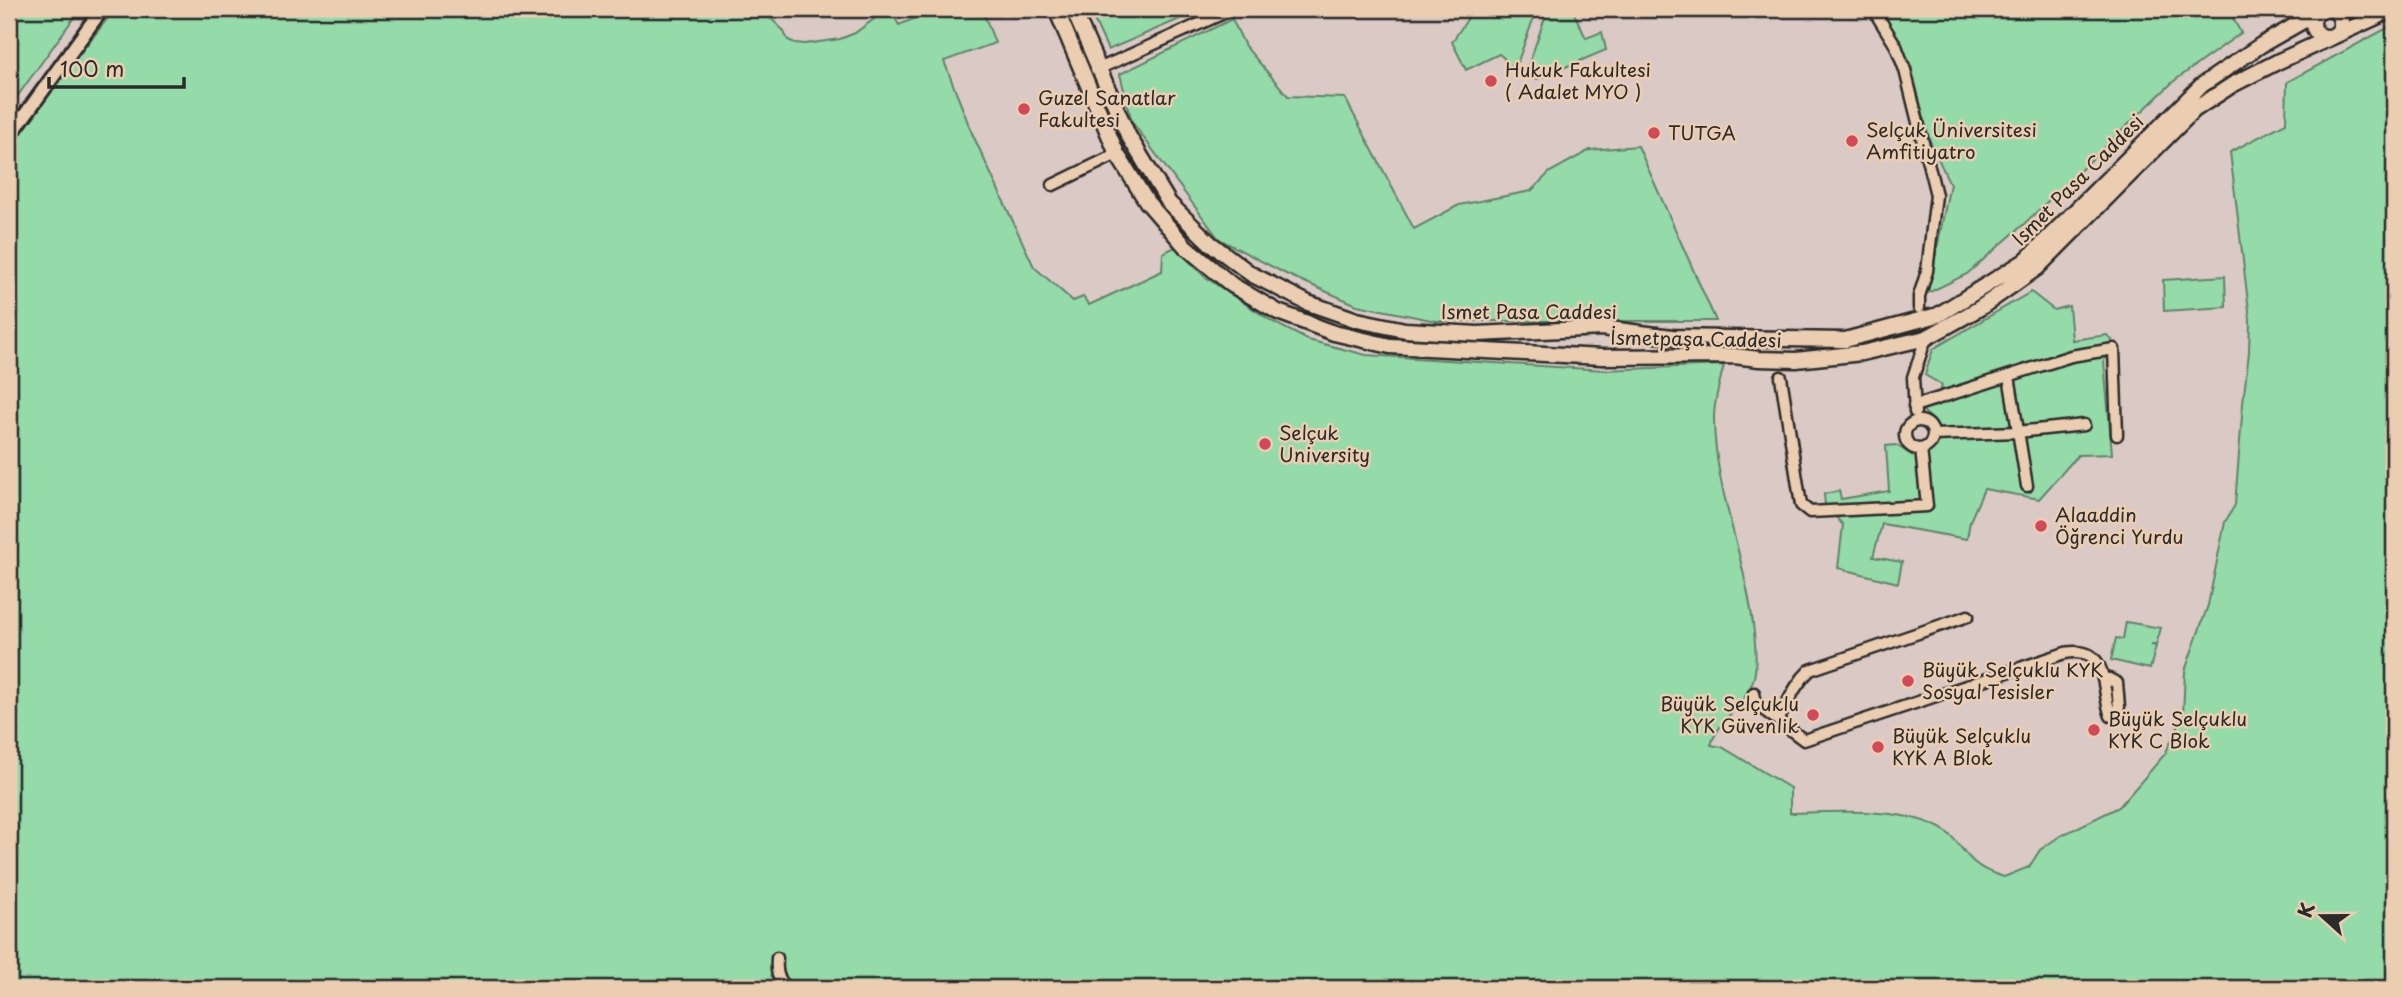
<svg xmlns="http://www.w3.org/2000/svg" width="2403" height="997" font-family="'Playpen Sans',sans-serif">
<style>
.built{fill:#dac9c4}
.green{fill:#94dba9;stroke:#60836a;stroke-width:2}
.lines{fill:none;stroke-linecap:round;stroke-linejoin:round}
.minor-casing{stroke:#2b2b2b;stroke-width:15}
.tertiary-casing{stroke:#2b2b2b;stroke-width:18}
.secondary-casing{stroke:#2b2b2b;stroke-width:19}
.minor{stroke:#ebceb2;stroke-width:10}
.tertiary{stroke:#ebceb2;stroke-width:12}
.secondary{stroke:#ebceb2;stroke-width:14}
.poi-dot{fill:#d1495b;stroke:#ebceb2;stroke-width:2.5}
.labels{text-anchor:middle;stroke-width:5;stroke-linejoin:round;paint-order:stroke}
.poi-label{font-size:19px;fill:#2b2b2b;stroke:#ebceb2;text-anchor:start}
.street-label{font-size:19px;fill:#2b2b2b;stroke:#ebceb2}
</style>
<rect width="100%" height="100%" fill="#ebceb2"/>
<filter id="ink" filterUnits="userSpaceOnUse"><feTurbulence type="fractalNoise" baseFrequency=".0143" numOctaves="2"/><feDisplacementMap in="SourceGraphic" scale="14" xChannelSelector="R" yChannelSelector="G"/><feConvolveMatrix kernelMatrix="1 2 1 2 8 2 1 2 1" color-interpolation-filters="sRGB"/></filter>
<g filter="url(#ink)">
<!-- built -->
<path class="built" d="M9,9H2394V988L9,316Z"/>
<!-- green -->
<path class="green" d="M9,9H80L9,108Z
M115,9H761L783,30L788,40L795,43L805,44L840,39L855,33L885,11L893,14L899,25L937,9H982L995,43L944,61L972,133L1034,267L1073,301L1083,297L1089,305L1162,271L1163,253L1175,247L1205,277L1271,321L1308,340L1366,355L1605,370L1724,365C1720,382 1714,400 1714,418C1714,488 1745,555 1753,624C1755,640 1757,656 1755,672C1751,702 1719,717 1711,745L1722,747L1790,788V813C1833,812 1908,806 1945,831C1957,839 1964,854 1975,863C1983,870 1994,874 2004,877L2029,867L2040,850L2060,836L2119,807L2165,754L2183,716L2185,671L2208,605L2225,522L2235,505L2243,403L2249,352L2250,319L2230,152L2286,123L2287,82L2389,27L2394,28V988H9V145Z
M1089,9H1203L1108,50Z
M1474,9H1537L1518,61L1506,68L1504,58L1499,54L1466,70L1452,42Z
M1548,9H1572L1586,38L1602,32L1606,50L1537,79L1527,69Z
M1882,9H2228L2241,33L2174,81L2024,224L1967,274L1928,293L1950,184L1929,139L1911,66Z
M1232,19L1245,46L1288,96L1345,98L1414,229L1459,205L1531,191L1550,172L1590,150L1638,146L1716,321H1436L1357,305L1286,274L1219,239L1132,122L1120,74Z
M2225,276L2226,307L2164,311L2163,280Z
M2031,292L2054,310L2069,306L2072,340L2107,335L2112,340L2104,361L2112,454L2078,455L2039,499L1984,489L1970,521L1967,539L1882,524L1873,557L1902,562L1898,583L1838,568L1843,525L1825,505L1824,494L1839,491L1841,499L1889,491L1886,446L1896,445L1913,456L1928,453L1937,446L1935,422L1921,409L1937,406L1942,385L1925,375L1933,349Z
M2126,622L2161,628L2156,645H2151L2156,646L2150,669L2111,660L2116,638L2123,639Z"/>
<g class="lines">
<defs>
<path id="minor" d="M1873,9L1896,46L1905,70L1936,195L1927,271L1919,296V308
M1096,70L1233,9
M1053,185L1117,154
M2009,376L2027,486
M1781,377L1801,505L1810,512L1927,506L1921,449
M1914,406L2071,356L2114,349L2117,435
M1915,412L1913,377L1926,338
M1905 435a14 14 0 1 1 28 0a14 14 0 1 1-28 0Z
M1933,435L2017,432L2084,425
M1754,693L1756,704L1804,740L2065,653C2111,645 2100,688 2111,716L2119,707L2117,683L2109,679L2106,683
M1778,720C1789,702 1794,685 1810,670L1968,616
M777,958C776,972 777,978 787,988"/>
<path id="tertiary" d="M9,137L102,9"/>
<path id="secondary" d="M1056,9L1117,154L1147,202L1186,247L1232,285L1278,312L1334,333L1390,346L1602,357L1734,356L1759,359L1796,360L1862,353L1926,338L1980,308L2037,268L2194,110L2232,85L2279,61L2394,9
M1073,9L1128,135L1169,203L1210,243L1251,274L1308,303L1357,320L1405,330L1478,334L1602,328L1672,337L1845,340L1938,315L2025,261L2202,85L2261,45L2324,9
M2313 23a14 14 0 1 1 28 0a14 14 0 1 1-28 0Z"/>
</defs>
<!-- minor casing -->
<use href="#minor" class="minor-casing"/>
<!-- tertiary casing -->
<use href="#tertiary" class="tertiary-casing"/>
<!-- secondary casing -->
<use href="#secondary" class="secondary-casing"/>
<!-- minor -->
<use href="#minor" class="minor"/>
<!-- tertiary -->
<use href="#tertiary" class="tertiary"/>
<!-- secondary -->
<use href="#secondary" class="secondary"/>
</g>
</g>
<!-- markers -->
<g class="poi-dot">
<circle cx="1491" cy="81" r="7"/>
<circle cx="1024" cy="109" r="7"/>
<circle cx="1654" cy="133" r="7"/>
<circle cx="1852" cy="141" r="7"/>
<circle cx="1265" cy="444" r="7"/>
<circle cx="2041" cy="526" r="7"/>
<circle cx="1908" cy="681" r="7"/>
<circle cx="1813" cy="715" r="7"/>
<circle cx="2094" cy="730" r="7"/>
<circle cx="1878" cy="747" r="7"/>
</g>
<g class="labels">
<!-- poi labels -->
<g class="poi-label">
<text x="1505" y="77">Hukuk Fakultesi<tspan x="1505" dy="22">( Adalet MYO )</tspan></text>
<text x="1038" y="105">Guzel Sanatlar<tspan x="1038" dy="22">Fakultesi</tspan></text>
<text x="1866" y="137">Selçuk Üniversitesi<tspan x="1866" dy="22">Amfitiyatro</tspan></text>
<text x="1668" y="140">TUTGA</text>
<text x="1279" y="440">Selçuk<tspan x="1279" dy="22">University</tspan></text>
<text x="2055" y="522">Alaaddin<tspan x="2055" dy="22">Öğrenci Yurdu</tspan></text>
<text x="1922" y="677">Büyük Selçuklu KYK<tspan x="1922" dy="22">Sosyal Tesisler</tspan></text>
<text x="1799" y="711" text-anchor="end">Büyük Selçuklu<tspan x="1799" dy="22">KYK Güvenlik</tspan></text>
<text x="2108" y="726">Büyük Selçuklu<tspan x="2108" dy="22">KYK C Blok</tspan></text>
<text x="1892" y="743">Büyük Selçuklu<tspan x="1892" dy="22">KYK A Blok</tspan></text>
</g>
<!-- street labels -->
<g class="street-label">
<text transform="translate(2078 180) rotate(-45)" y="7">Ismet Pasa Caddesi</text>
<text x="1529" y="319">Ismet Pasa Caddesi</text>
<text transform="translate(1696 339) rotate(1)" y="7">İsmetpaşa Caddesi</text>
</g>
</g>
<!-- margin -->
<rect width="2403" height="997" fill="none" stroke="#ebceb2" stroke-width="35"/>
<rect x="18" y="18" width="2368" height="962" fill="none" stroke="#2b2b2b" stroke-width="2.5" filter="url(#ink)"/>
<!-- north arrow -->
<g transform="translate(2322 916) rotate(291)" stroke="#ebceb2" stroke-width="5" paint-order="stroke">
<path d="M0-5L12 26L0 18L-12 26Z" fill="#2b2b2b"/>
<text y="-10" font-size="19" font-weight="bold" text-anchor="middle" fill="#2b2b2b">K</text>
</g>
<!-- scale -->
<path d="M49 77v10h135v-10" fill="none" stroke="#2b2b2b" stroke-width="3.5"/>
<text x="60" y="77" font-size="21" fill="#2b2b2b" stroke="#ebceb2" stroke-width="5" paint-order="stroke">100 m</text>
</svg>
